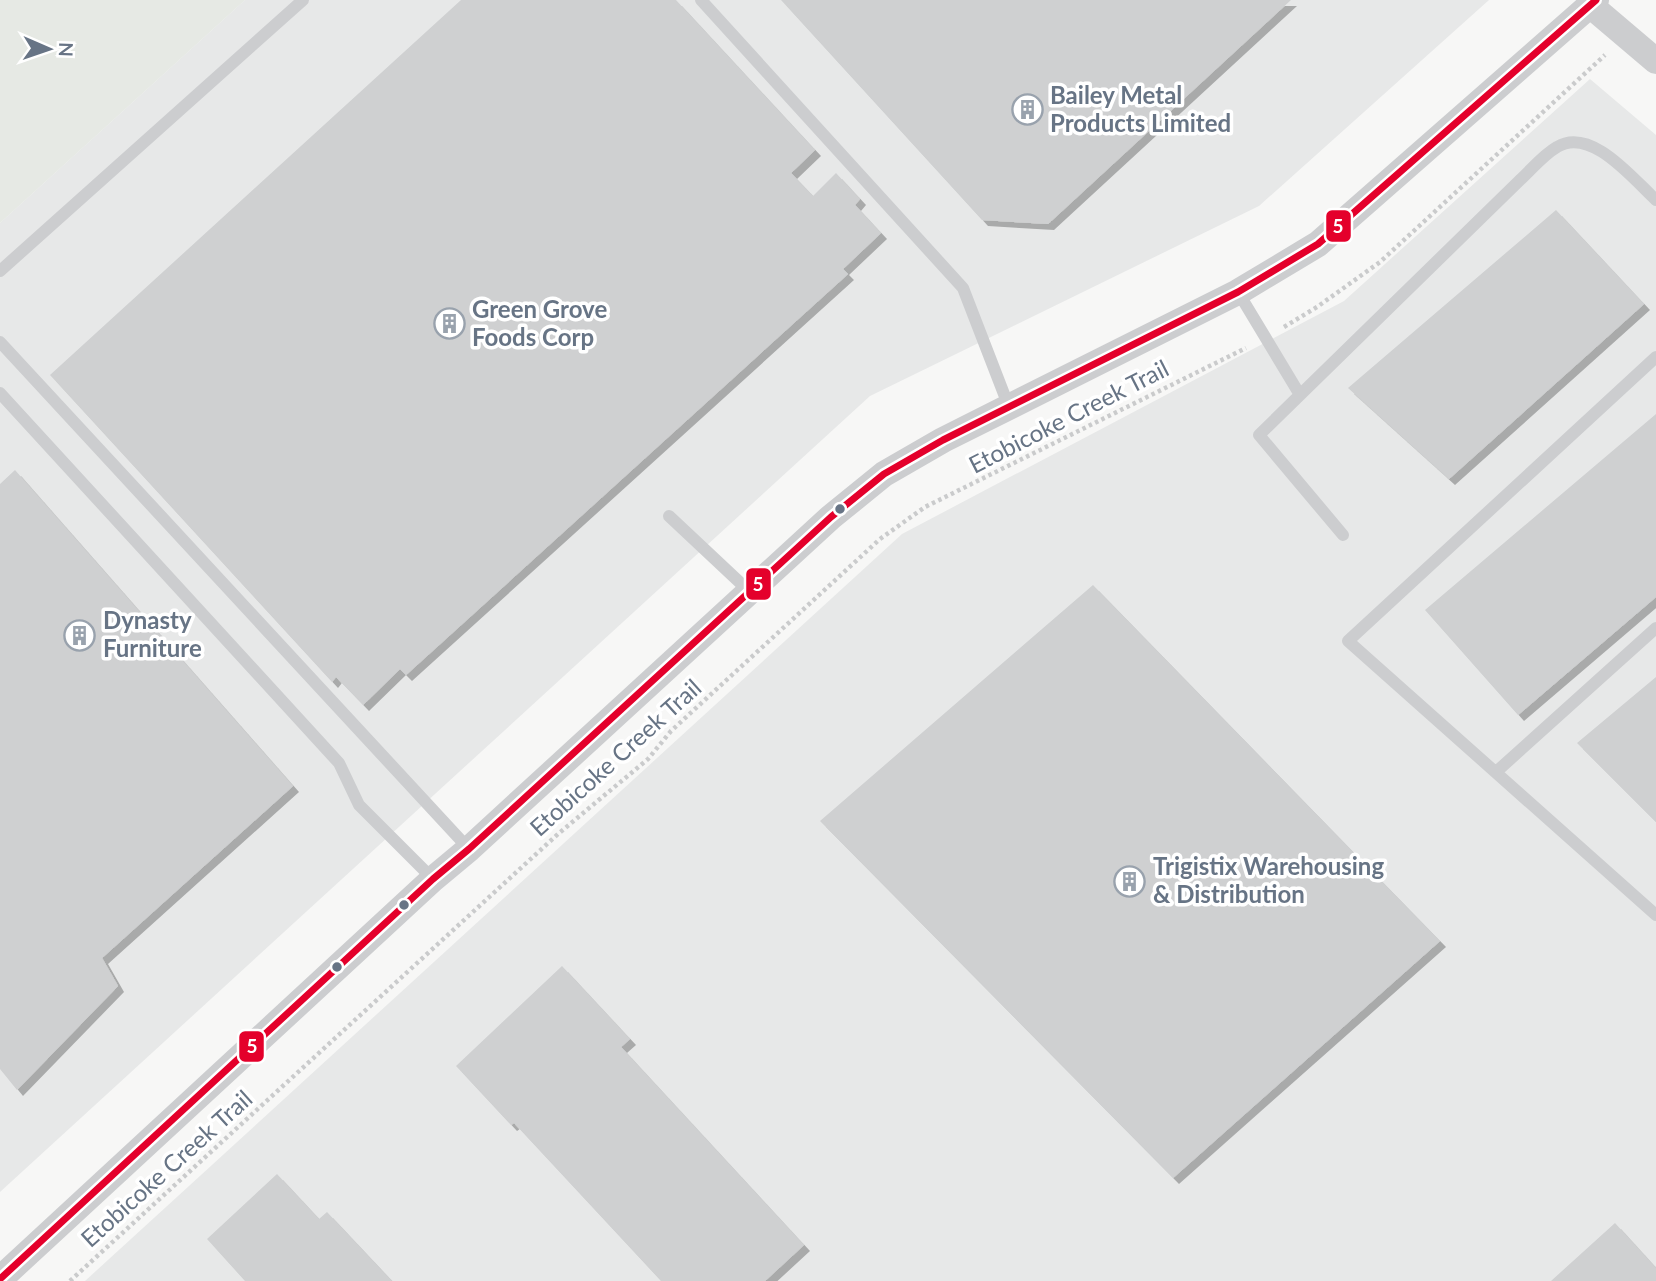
<svg xmlns="http://www.w3.org/2000/svg" width="1656" height="1281" font-family="Lato,sans-serif">
<style>
.built{fill:#e7e8e8}
.green{fill:#e6e9e4}
.building{fill:#cfd0d1;filter:url(#shadow)}
.lines{fill:none;stroke-linecap:round;stroke-linejoin:round}
.path{stroke:#cacbcc;stroke-width:4.5;stroke-dasharray:3.5 3.5;stroke-linecap:butt}
.lane{stroke:#cccdcf;stroke-width:12}
.street{stroke:#cccdcf;stroke-width:26}
.bus-1-casing{stroke:#fff;stroke-width:12}
.bus-1{stroke:#e4002b;stroke-width:7}
.bus-dot{fill:#677485;stroke:#fff;stroke-width:2.5}
.labels{text-anchor:middle;stroke-width:7;stroke-linejoin:round;paint-order:stroke}
.poi-label{font-size:24px;font-weight:bold;fill:#677485;stroke:#fff;text-anchor:start}
.street-label{font-size:24px;fill:#677485;stroke:#fff}
.line-badge{stroke:#fff;stroke-width:2.5}
.badge-label{font-size:19px;text-anchor:middle;font-weight:bold;fill:#fff}
</style>
<defs>
<filter id="shadow"><feDropShadow dx="6" dy="6" stdDeviation="0" flood-color="#0004"/></filter>
</defs>
<rect width="100%" height="100%" fill="#f7f7f6"/>
<!-- built -->
<path class="built" d="M245,0H1489L1259,206L870,396L0,1192V223Z
M1590,79L1656,135V1281H85L902,534L1344,301Z"/>
<!-- green -->
<path class="green" d="M0,0H245L0,223Z"/>
<!-- building -->
<path class="building" d="M461,0H676L815,150L791,173L813,196L836,173L860,199L855,205L881,233L843,269L848,274L406,675L400,669L363,705L336,677L332,682L50,375Z
M781,0H1291L1048,224L982,220Z
M1556,210L1644,304L1449,479L1348,388Z
M1656,414V597L1518,715L1425,610Z
M15,470L293,786L102,958L118,986L17,1090L0,1069V484Z
M1093,585L1440,941L1173,1178L820,821Z
M1656,677V822L1577,743Z
M562,966L630,1039L621,1047L804,1245L765,1281H661L514,1123L511,1125L456,1066Z
M277,1174L319,1219L327,1212L392,1281H245L207,1239Z
M1615,1223L1656,1268V1281H1551Z"/>
<g class="lines">
<!-- path -->
<path class="path" d="M1284,327L1317,307L1380,262L1605,55
M70,1281L558,834L648,759L671,731L880,539L925,507L1246,348"/>
<!-- lane -->
<path class="lane" d="M701,0L963,288L1009,407
M0,271L303,0
M1238,292L1300,395
M0,342L469,849
M1656,357L1348,641L1656,915
M0,393L339,763L359,805L433,879
M669,516L750,592
M1343,535L1259,435L1520,180C1531,170 1543,155 1557,147C1591,126 1633,179 1656,200
M1496,772L1656,628"/>
<!-- street -->
<path class="street" d="M1590,5L1656,61
M0,1279L433,879L469,849L831,517L884,474L943,440L1238,292L1318,244L1596,0"/>
<defs>
<path id="bus-1" d="M0,1279L433,879L469,849L831,517L884,474L943,440L1238,292L1318,244L1596,0"/>
</defs>
<!-- bus-1 casing -->
<use href="#bus-1" class="bus-1-casing"/>
<!-- bus-1 -->
<use href="#bus-1" class="bus-1"/>
</g>
<!-- icons -->
<defs>
<symbol id="building-ring" viewBox="-11 -11 22 22"><circle r="9.5" fill="#fff" stroke="#99a2ad" stroke-width="1.5"/><path d="M-4-6H4V6H1V3H-1V6H-4ZM-2.5-4.3h1.7v1.8h-1.7ZM.8-4.3h1.7v1.8H.8ZM-2.5-1h1.7V.8h-1.7ZM.8-1h1.7V.8H.8Z" fill="#99a2ad"/></symbol>
</defs>
<g fill-rule="evenodd">
<use href="#building-ring" x="1010" y="92" width="35" height="35"/>
<use href="#building-ring" x="432" y="306" width="35" height="35"/>
<use href="#building-ring" x="62" y="618" width="35" height="35"/>
<use href="#building-ring" x="1112" y="864" width="35" height="35"/>
</g>
<!-- markers -->
<g class="bus-dot">
<circle cx="840" cy="509" r="6"/>
<circle cx="404" cy="905" r="6"/>
<circle cx="337" cy="967" r="6"/>
</g>
<g class="labels">
<!-- poi labels -->
<g class="poi-label">
<text x="1050" y="104">Bailey Metal<tspan x="1050" dy="28">Products Limited</tspan></text>
<text x="472" y="318">Green Grove<tspan x="472" dy="28">Foods Corp</tspan></text>
<text x="103" y="629">Dynasty<tspan x="103" dy="28">Furniture</tspan></text>
<text x="1153" y="875">Trigistix Warehousing<tspan x="1153" dy="28">&amp; Distribution</tspan></text>
</g>
<!-- street labels -->
<g class="street-label">
<text transform="translate(1069 417) rotate(-27)" y="8">Etobicoke Creek Trail</text>
<text transform="translate(616 758) rotate(-42)" y="8">Etobicoke Creek Trail</text>
<text transform="translate(167 1169) rotate(-42)" y="8">Etobicoke Creek Trail</text>
</g>
</g>
<g class="line-badge">
<rect x="1325" y="209" width="27" height="34" rx="7" fill="#e4002b"/>
<rect x="745" y="567" width="27" height="34" rx="7" fill="#e4002b"/>
<rect x="238" y="1030" width="27" height="33" rx="7" fill="#e4002b"/>
</g>
<g class="badge-label">
<text x="1338" y="233">5</text>
<text x="758" y="591">5</text>
<text x="252" y="1053">5</text>
</g>
<!-- north arrow -->
<g transform="translate(49 49) rotate(92)" stroke="#ffffff" stroke-width="5" paint-order="stroke">
<path d="M0-5L12 26L0 18L-12 26Z" fill="#677485"/>
<text y="-10" font-size="19" font-weight="bold" text-anchor="middle" fill="#677485">N</text>
</g>
</svg>
